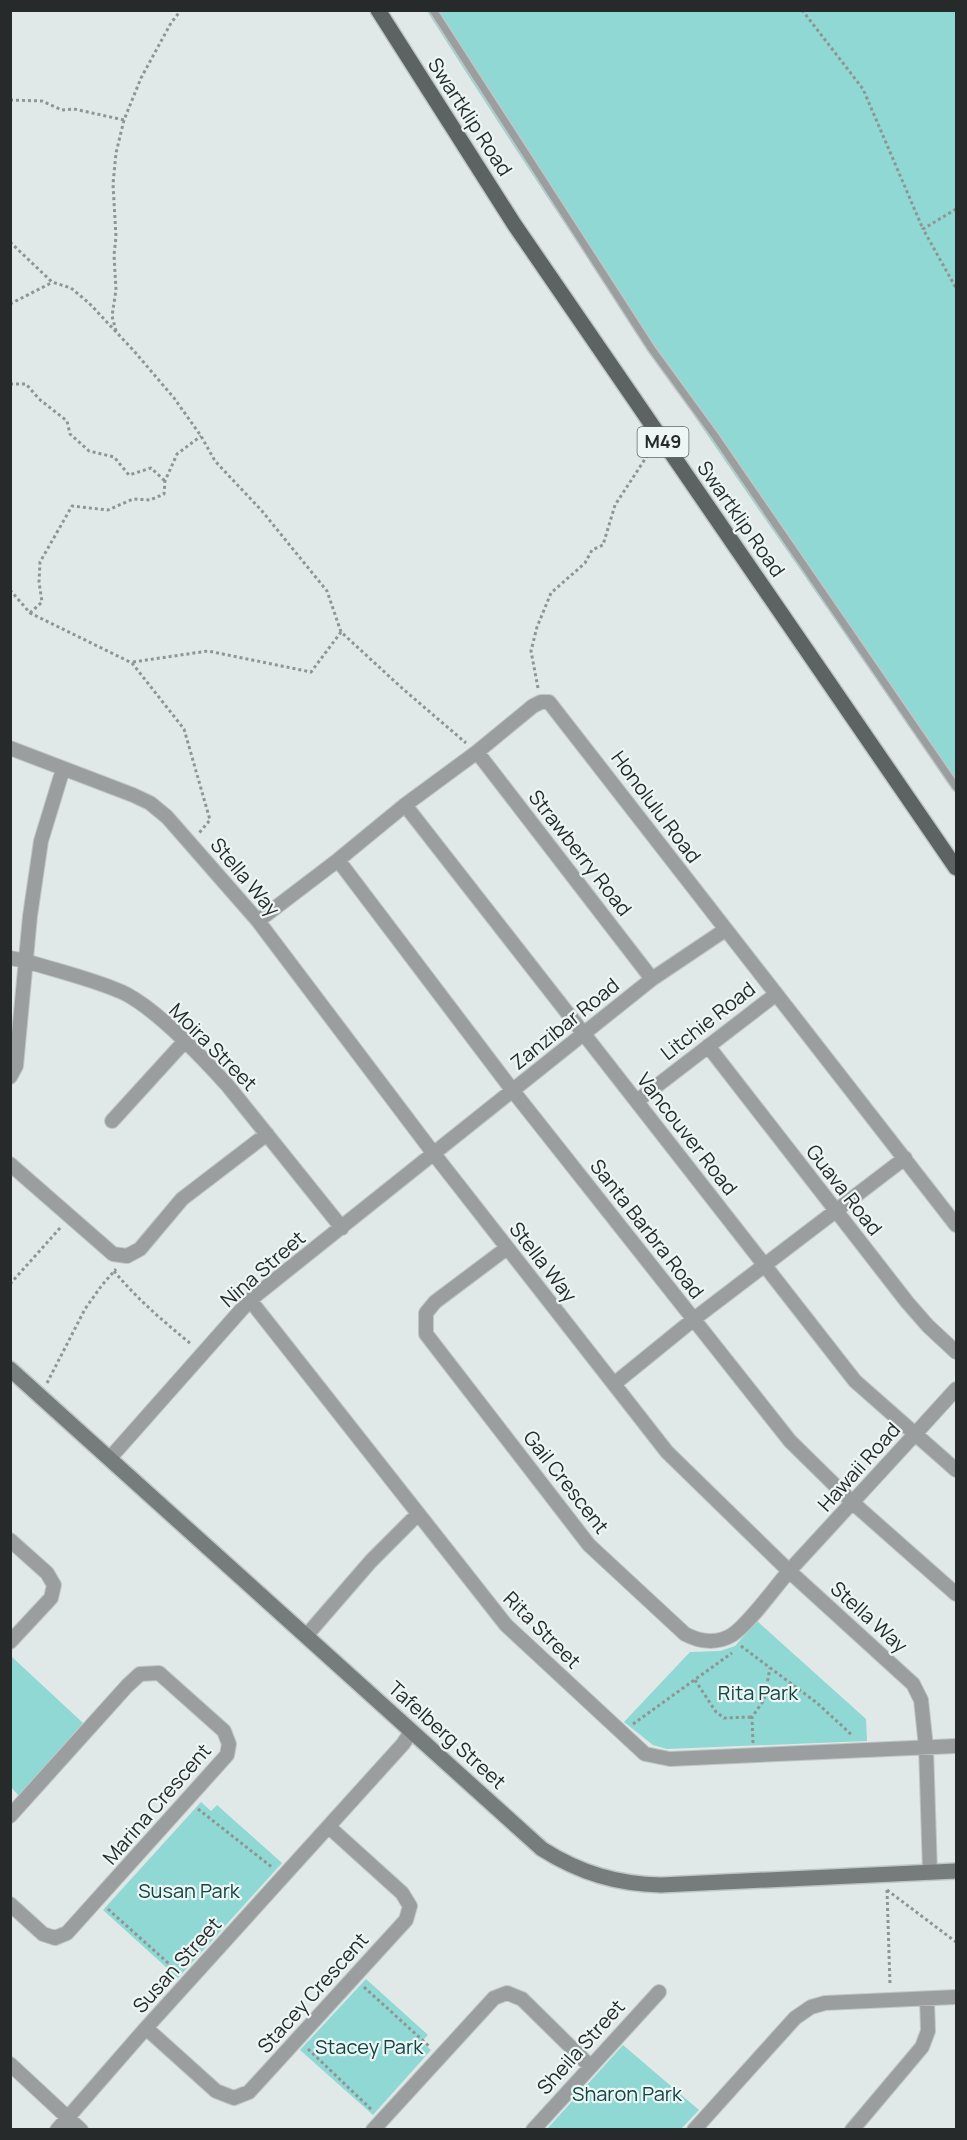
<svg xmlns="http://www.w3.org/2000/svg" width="967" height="2140" font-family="Manrope,sans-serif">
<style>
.green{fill:#8fd8d3}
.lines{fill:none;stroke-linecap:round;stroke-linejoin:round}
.lane-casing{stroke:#bfc7c6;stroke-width:10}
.street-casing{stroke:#bfc7c6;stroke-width:16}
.secondary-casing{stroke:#bfc7c6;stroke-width:18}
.primary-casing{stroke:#bfc7c6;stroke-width:18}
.path{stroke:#8f9594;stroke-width:3;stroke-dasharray:3 3;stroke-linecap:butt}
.lane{stroke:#9b9e9e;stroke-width:7}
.street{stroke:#9b9e9e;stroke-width:14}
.secondary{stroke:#767b7b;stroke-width:15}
.primary{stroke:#5c6362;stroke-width:15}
.labels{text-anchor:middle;stroke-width:4.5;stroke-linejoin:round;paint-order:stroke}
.shield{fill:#edf6f5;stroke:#626767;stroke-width:1.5}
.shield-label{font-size:18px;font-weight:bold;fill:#272a2a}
.street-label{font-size:20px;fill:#272a2a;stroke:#edf6f5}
.park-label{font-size:20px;fill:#104643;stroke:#edf6f5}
</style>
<rect width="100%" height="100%" fill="#e0e9e8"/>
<!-- green -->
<path class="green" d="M427,11H956V794C776,535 595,277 427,11Z
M757,1621L866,1719L867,1741L667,1749L653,1745L624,1722L690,1652L720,1651L735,1646Z
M12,1657L83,1723L19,1796L11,1787Z
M201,1802L211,1811L217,1805L282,1863L178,1978L103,1910Z
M366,1979L428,2035L421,2042L431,2050L373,2115L300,2050Z
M623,2045L699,2110L681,2129H547Z"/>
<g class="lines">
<defs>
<path id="lane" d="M433,10L651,348L715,436L956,787"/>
<path id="street" d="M10,748L133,795L150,803L167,817L258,921L434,1154L667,1452L789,1571L913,1684L921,1700L926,1747L930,1872
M477,752L652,979
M405,805L855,1381L956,1470
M338,860L513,1091L790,1441L853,1503L956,1594
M258,921L338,860L405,805L477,752L533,706L541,702H549L956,1225
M10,958L26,961C57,971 97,980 126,994C158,1011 203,1058 228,1086L342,1228
M708,1046L907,1302L928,1326L956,1352
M10,1077L16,1066L30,916L41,841L63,769
M637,1101L775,995
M112,1121L184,1042
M10,1164L113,1254L127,1256L140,1249L182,1199L267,1134
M507,1248L435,1302L426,1313V1334L589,1545L685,1634C700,1642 717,1644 732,1635C749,1624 775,1587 790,1570C845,1510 901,1450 956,1389
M250,1300L506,1625L645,1754L670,1759L956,1746
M614,1384L694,1319L905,1158
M110,1458L250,1300L652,979L725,930
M10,1540L47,1573L54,1585L51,1598L10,1642
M306,1636L371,1561L417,1515
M10,1816L127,1686L140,1674L159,1673L224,1731L229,1744L227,1755L67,1933L55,1938L43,1934L10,1904
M146,2028L216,2091L234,2098L249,2092L406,1920L410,1906L402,1893L329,1827
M10,2064L81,2130
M57,2130L146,2028L403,1744L411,1732
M373,2130L494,1998L507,1993L522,1999L590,2066
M533,2130L659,1992
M694,2130L795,2018L811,2007L825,2003L956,1997
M852,2130L922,2047L928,2031L927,1999"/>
<path id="secondary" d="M10,1369L542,1849C580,1873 617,1884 661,1885L956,1871"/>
<path id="primary" d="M378,10L514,224L956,868"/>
</defs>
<!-- lane casing -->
<use href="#lane" class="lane-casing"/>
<!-- street casing -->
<use href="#street" class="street-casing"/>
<!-- secondary casing -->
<use href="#secondary" class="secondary-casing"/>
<!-- primary casing -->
<use href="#primary" class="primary-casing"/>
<!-- path -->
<path class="path" d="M802,10L863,89L923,229
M10,100L42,101L62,110L74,109L124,120
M956,209L923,229L956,288
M10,242L52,282L71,288L89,303L134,351L174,398L201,436L215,461L262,511L327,591L341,632L403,689L466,743
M10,304L51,283
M116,331L112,316L116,290L114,255L116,237L113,184L116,153L124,120L141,78L171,23L181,10
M10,384H26L39,399L67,421L70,434L89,451L114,457L129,475L151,468L165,481
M10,590L30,613L132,663L184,729L210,820L199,833
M30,613L42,602L39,582L40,562L72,506L108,510L133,499L150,500L164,494L165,481L177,454L201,436
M133,662L208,651L311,672L341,632
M538,688L531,651L537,627L551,593L585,563L592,550L603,545L615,505L651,450
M114,1271C137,1299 163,1321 191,1344
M10,1284L61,1227
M47,1383L85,1309L102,1285L116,1269
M741,1646L817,1703L853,1736
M695,1680L716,1712L724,1718L752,1717
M633,1724L732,1653
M753,1743L752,1717L764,1700L770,1668
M198,1809L273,1868
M887,1890L890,1985
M887,1890L956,1942
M108,1909L177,1971
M364,1987L430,2047
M308,2049L373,2111"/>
<!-- lane -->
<use href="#lane" class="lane"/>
<!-- street -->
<use href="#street" class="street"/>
<!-- secondary -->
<use href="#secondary" class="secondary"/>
<!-- primary -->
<use href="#primary" class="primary"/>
</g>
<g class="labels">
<!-- shield labels -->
<rect class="shield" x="637.5" y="427" width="51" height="30" rx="4.5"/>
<g class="shield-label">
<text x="663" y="448">M49</text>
</g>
<!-- street labels -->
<g class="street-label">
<text transform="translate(470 117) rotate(57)" y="7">Swartklip Road</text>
<text transform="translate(741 519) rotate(55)" y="7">Swartklip Road</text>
<text transform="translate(656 807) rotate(53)" y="7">Honolulu Road</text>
<text transform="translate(580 853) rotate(52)" y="7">Strawberry Road</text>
<text transform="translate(245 877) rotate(50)" y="7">Stella Way</text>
<text transform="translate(708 1021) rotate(-38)" y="7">Litchie Road</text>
<text transform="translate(565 1024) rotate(-39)" y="7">Zanzibar Road</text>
<text transform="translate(213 1047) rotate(45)" y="7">Moira Street</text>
<text transform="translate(687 1134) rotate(52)" y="7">Vancouver Road</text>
<text transform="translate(844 1190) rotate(52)" y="7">Guava Road</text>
<text transform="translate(647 1229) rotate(52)" y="7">Santa Barbra Road</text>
<text transform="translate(543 1262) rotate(52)" y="7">Stella Way</text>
<text transform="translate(263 1269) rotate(-41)" y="7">Nina Street</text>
<text transform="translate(859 1467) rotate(-48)" y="7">Hawaii Road</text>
<text transform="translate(566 1482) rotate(52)" y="7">Gail Crescent</text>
<text transform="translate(869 1617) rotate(42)" y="7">Stella Way</text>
<text transform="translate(542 1630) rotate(45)" y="7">Rita Street</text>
<text transform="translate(447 1735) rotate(42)" y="7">Tafelberg Street</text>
<text transform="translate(157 1804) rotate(-49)" y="7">Marina Crescent</text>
<text transform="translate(177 1965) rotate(-48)" y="7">Susan Street</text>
<text transform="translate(313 1993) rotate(-48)" y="7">Stacey Crescent</text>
<text transform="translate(581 2047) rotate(-48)" y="7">Sheila Street</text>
</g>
<!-- park labels -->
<g class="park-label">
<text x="758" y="1700">Rita Park</text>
<text x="189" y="1898">Susan Park</text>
<text x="369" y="2054">Stacey Park</text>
<text x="627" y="2101">Sharon Park</text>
</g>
</g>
<!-- border -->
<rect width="967" height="2140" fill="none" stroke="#272a2a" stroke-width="24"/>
</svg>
